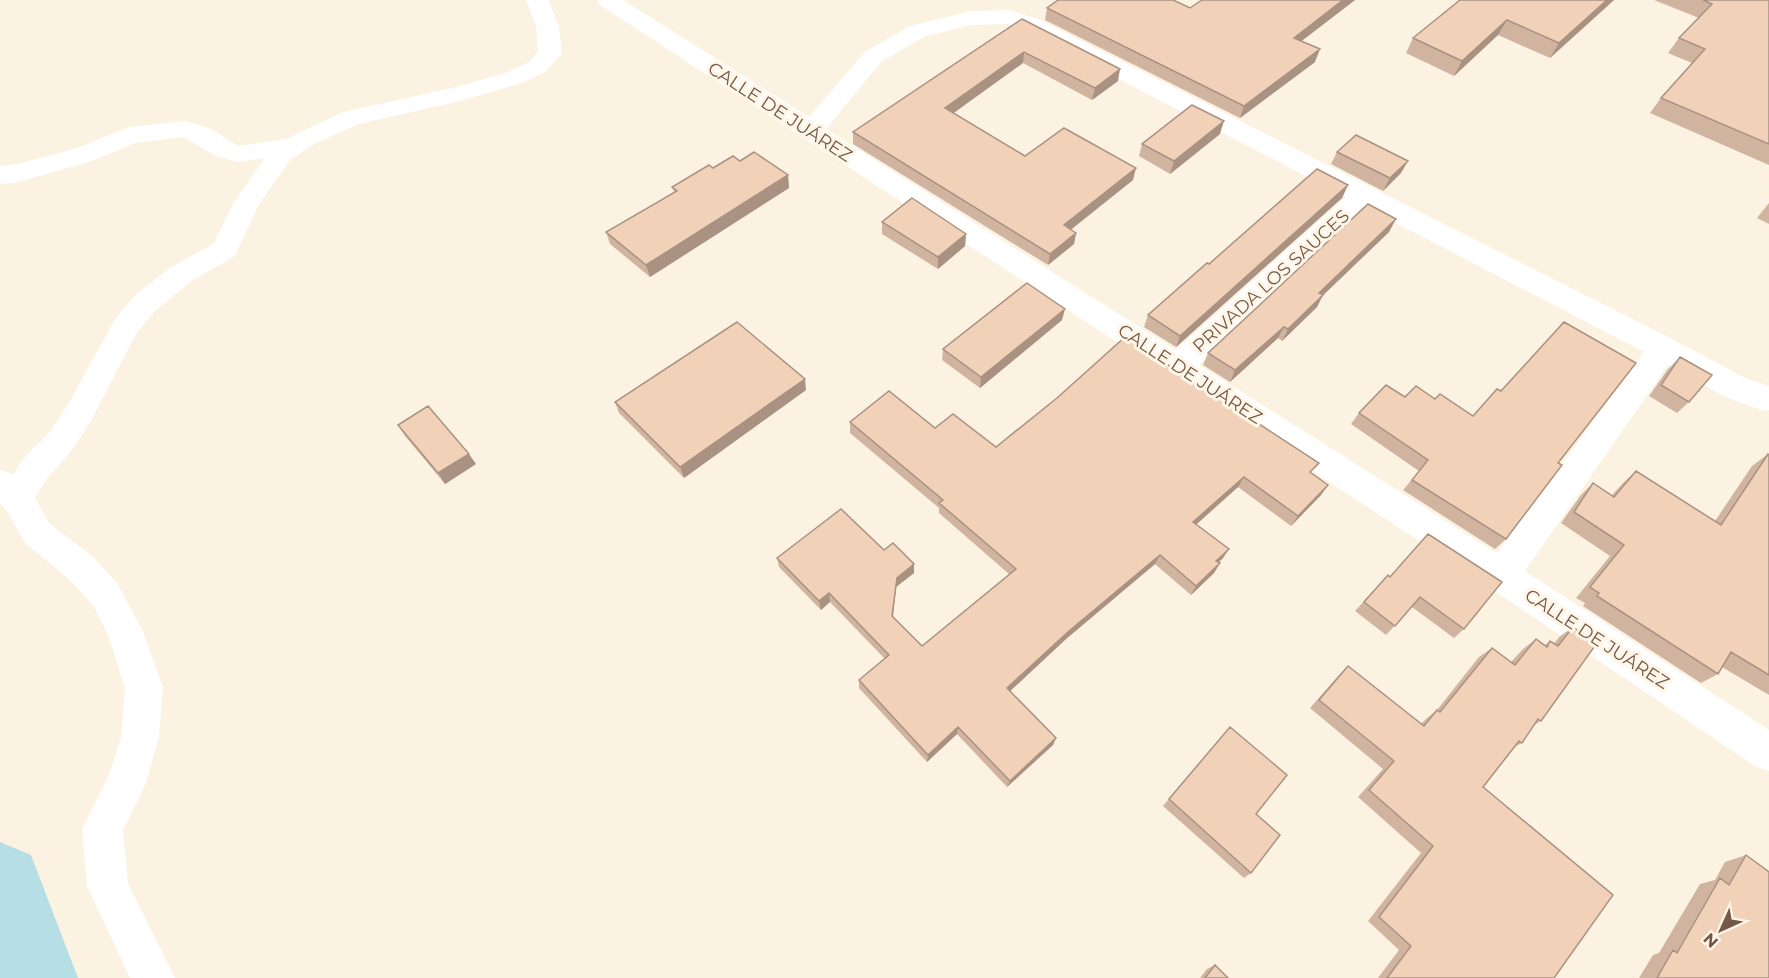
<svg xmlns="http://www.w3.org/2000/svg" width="1769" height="978" font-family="Montserrat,sans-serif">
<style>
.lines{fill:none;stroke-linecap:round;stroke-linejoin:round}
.river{fill:#b6dee5;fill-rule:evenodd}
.street{fill:#fff;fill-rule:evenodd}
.wall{fill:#d0b49f}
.shaded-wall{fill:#a99282}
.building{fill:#f2d1b9;stroke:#a99282;stroke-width:1.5}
.labels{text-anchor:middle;stroke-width:6;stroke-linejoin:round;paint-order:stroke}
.street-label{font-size:18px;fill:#735848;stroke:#fff6e7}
</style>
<rect width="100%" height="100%" fill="#fcf2e1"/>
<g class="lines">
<!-- river -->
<path class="river" d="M0,842L31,855L78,978H0Z"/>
<!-- street -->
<path class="street" d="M526,0H548L559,26L562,54L545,72L522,83L460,101L359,124L314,144L291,159L259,204L235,256L190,282L155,311L136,334L92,419L72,450L45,481L35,498L49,523L92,556L117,583L143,631L163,688L159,737L146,783L123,831L128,883L175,978H130L87,886L82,829L109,775L121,737L125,688L108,635L93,605L68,578L25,543L5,508L0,503V470L14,474L21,461L50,432L70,401L115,319L135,295L170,268L214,243L234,202L265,158L238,162L218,157L183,137L135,143L92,161L18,182L0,184V166L18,164L74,149L130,127L184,121L209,128L238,146L286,139L343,112L456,87L506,73L529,62L538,52L536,26Z
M597,0H623L809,117L865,52L910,26L971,11L1009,10L1038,19L1674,340L1747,379L1769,386V410L1764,411L1725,397L1668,365L1525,571L1769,730V771L1755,766C1373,507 986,257 600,5ZM1007,24L1022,29L1346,197L1176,350L826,129L881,62L926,36L971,25ZM1367,208L1644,352L1497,553L1199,365Z"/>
</g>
<!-- wall -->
<path class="wall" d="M1202,0H1355L1301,41L1315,62L1240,118L1045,20L1047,8H1190Z
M1614,0L1550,58L1498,35L1454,76L1406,53L1413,38Z
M1654,0H1769V165L1650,113L1661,98L1692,63L1668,53L1679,38L1699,18Z
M1022,19L1118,81L1092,100L1023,63L953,113L1025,156L1133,180L1071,230L1076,233L1074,244L1048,265L853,144V132Z
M1220,134L1170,174L1139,156L1142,144Z
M1337,152L1401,173L1383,191L1331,164Z
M740,161L788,175L789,188L650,277L610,244L606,232L674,192L672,187L713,168Z
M1348,185L1342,198L1176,347L1144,327L1148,315Z
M1769,203V224L1757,218Z
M882,222L966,234L965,246L938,269L882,234Z
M1389,232L1323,295L1317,307L1282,341L1278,338L1230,382L1203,365L1208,353Z
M1062,320L980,388L942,360L943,349Z
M1680,357L1689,402L1677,413L1649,396L1668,369Z
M806,390L684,478L619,413L615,402Z
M1405,397L1473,416L1558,463L1506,539L1495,549L1403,490L1419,471L1351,424L1359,413Z
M850,422L935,428L996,447L1312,473L1328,485L1321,495L1291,526L1238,487L1196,524L1223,558L1218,563H1220L1214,573L1191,595L1155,564L1066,639L1010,691L1056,738L1053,745L1007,787L957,734L927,762L859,688V680L885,659L830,602L821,610L779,567L777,558L884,550L914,573L896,587L893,617L922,646L1009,574L939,513V508L850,433Z
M398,425L476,464L445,484L405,436Z
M1768,454L1769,455V695L1722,667L1718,674L1701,683L1583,606L1585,603L1576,598L1610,556L1561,523L1581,495L1593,483L1612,495L1623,483L1636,471L1715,521L1752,466Z
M1428,534L1464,629L1454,638L1412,607L1386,635L1355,611L1388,575L1390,577Z
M1573,627L1541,721L1534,725L1522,743L1514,747L1483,787L1554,978H1378L1399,950L1368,921L1421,853L1358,797L1383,769L1310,708L1339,675L1348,666L1421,724L1426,719L1437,710L1479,657L1492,648L1511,662L1523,649L1536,639L1545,645L1550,641L1554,644L1559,637Z
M1230,727L1251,873L1244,878L1163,806Z
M1746,855L1769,978H1639L1653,955L1659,953L1700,884L1715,880L1725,862Z
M1215,965L1228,978H1200L1207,969Z"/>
<!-- shaded-wall -->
<path class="shaded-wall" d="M1343,0H1355L1290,50L1294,38Z
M1607,0H1614L1550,58L1559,43Z
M1507,20L1498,35L1454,76L1462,61Z
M1320,49L1315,62L1240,118L1244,106Z
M1024,52L1023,63L944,120L945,108Z
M1120,69L1118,81L1092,100L1095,88Z
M1224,121L1220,134L1170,174L1174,161Z
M1408,161L1401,173L1383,191L1390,178Z
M1136,168L1133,180L1061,237L1064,225Z
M788,175L789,188L650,277L646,265Z
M1348,185L1342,198L1176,347L1180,336Z
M1396,219L1389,232L1313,305L1319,293Z
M1076,233L1074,244L1048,265L1050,254Z
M966,234L965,246L938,269V257Z
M1323,295L1317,307L1282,341L1288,329Z
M1065,309L1062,320L980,388L981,377Z
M1284,327L1278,338L1230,382L1235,370Z
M805,379L806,390L684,478L680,467Z
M469,454L476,464L445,484L438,473Z
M1244,477L1238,487L1188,532L1193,522Z
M1328,485L1321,495L1291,526L1298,516Z
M1229,549L1223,558L1210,570L1216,561Z
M1160,555L1155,564L1066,639L1005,696L1007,688L1069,631Z
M1220,563L1214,573L1191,595L1196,586Z
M914,564V573L896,587L892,625V616L897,578Z
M829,593L830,602L821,610L819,601Z
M958,727L957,734L927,762L928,755Z
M1056,738L1053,745L1007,787L1010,781Z"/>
<!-- building -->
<path class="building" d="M1058,0H1173L1190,8L1202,0H1343L1294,38L1320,49L1244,106L1047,8Z
M1460,0H1607L1559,43L1507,20L1462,61L1413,38Z
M1703,0H1769V144L1661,98L1705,49L1679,38L1712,4Z
M1022,19L1120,69L1095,88L1024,52L945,108L1025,156L1064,128L1136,168L1064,225L1076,233L1050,254L853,132Z
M1192,105L1224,121L1174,161L1142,144Z
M1356,135L1408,161L1390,178L1337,152Z
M754,152L788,175L646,265L606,232L677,191L672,187L709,165L713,168L733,156L740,161Z
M1317,169L1348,185L1180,336L1148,315L1207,263L1209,264Z
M912,198L966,234L938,257L882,222Z
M1368,204L1396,219L1319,293L1323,295L1288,329L1284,327L1235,370L1208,353Z
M1027,283L1065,309L981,377L943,349Z
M737,322L805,379L680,467L615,402Z
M1564,322L1636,363L1558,463L1562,465L1506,539L1412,480L1428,460L1359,413L1386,385L1405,397L1416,386L1435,399L1440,394L1473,416L1497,389L1501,391Z
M1125,337L1319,463L1310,472L1328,485L1298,516L1244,477L1193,522L1229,549L1216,561L1220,563L1196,586L1160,555L1069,631L1007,688L1056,738L1010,781L958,727L928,755L859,680L889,655L829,593L819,601L777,558L841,509L884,550L893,543L914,564L897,578L892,616L922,646L1016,569L939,503L943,500L850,422L889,391L935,428L953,414L996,447L1057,398Z
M1680,357L1712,375L1689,402L1661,385Z
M428,406L469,454L438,473L398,425Z
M1768,454L1769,455V675L1731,652L1718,674L1597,596L1599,593L1590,587L1624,545L1574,512L1593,483L1614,497L1636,471L1721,525Z
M1428,534L1502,582L1464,629L1420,597L1395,626L1364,602L1388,575L1390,577Z
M1573,627L1597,643L1541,721L1538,719L1522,743L1519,741L1483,787L1613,895L1554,978H1387L1411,946L1379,917L1433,846L1369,790L1394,761L1319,700L1348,666L1424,726L1437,710L1440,712L1492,648L1515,665L1536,639L1547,647L1550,641L1558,646Z
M1230,727L1287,775L1256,814L1280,835L1251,873L1169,799Z
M1746,855L1769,872V978H1657L1673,950L1677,953L1720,878L1729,885Z
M1215,965L1228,978H1205Z"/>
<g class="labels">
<!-- street labels -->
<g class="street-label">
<text transform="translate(780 112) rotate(33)" y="6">CALLE DE JUÁREZ</text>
<text transform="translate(1271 281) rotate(-42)" y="6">PRIVADA LOS SAUCES</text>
<text transform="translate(1190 374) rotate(33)" y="6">CALLE DE JUÁREZ</text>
<text transform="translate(1597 639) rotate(33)" y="6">CALLE DE JUÁREZ</text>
</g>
</g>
<!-- north arrow -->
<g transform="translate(1721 930) rotate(225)" stroke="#fff6e7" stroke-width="4.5" paint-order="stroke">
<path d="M0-4.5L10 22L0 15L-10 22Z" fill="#735848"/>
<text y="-9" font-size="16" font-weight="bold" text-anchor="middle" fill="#735848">N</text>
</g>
</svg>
